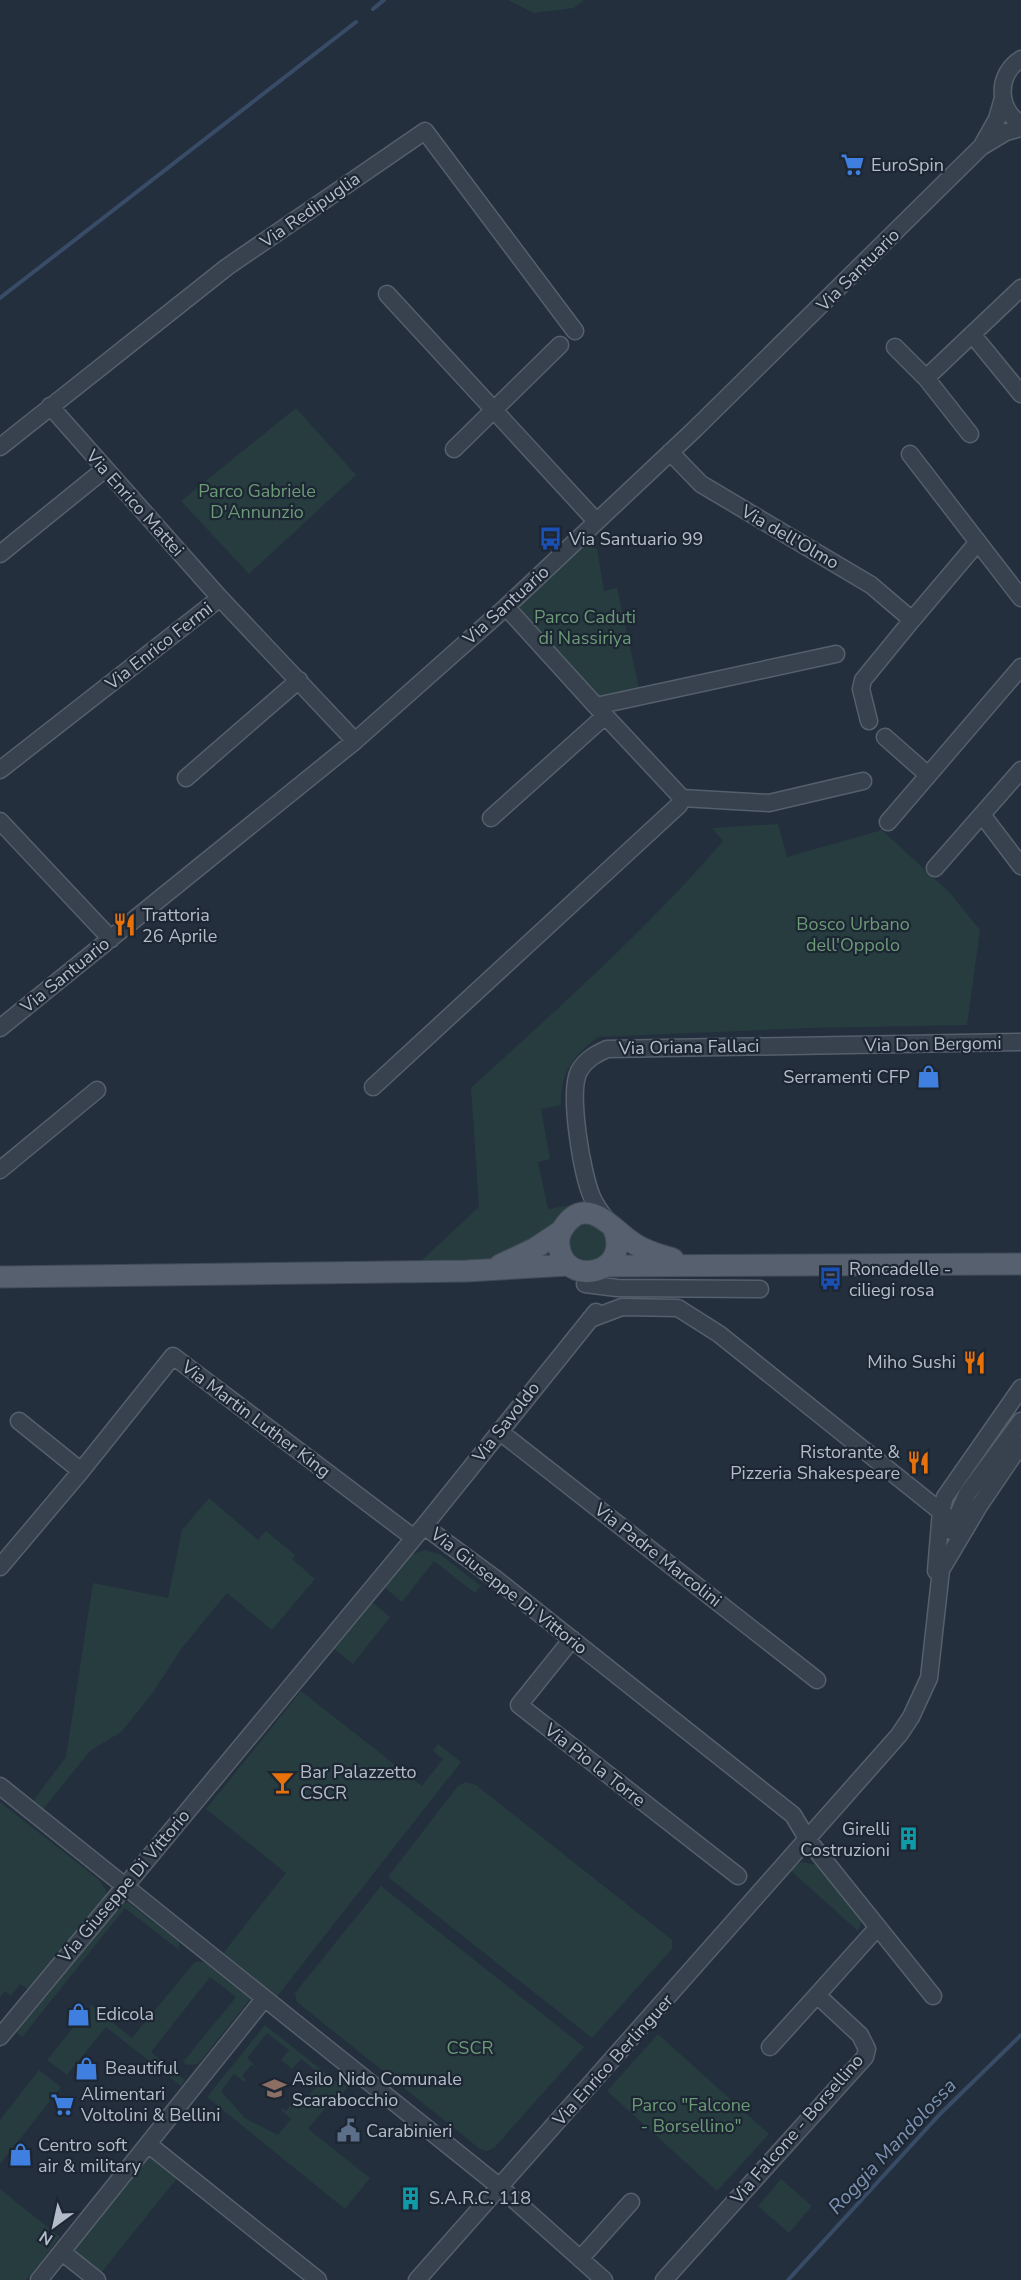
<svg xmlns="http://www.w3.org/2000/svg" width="1021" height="2280" font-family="'Nunito Sans',sans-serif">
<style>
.green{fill:#263c3f;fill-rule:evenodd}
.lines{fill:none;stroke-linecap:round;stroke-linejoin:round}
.stream{stroke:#394c67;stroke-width:4}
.minor-casing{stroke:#565f6c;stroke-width:19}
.major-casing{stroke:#414a57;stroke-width:23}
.minor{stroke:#38414e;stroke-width:16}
.major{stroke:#56606e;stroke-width:21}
.labels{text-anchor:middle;stroke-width:4.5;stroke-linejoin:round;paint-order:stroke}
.poi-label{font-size:18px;fill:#b4bcc9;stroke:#1d2633;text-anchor:start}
.street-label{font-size:18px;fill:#b4bcc9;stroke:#1d2633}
.park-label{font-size:18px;fill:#6b9a76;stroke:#1d2633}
.water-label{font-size:20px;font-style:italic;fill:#7c92b1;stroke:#1d2633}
</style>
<rect width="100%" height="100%" fill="#242f3e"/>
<!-- green -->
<path class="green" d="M508,0H584L574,8L534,13Z
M296,408L356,475L249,574L181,501Z
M583,543L597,549L604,591L617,588L639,688L594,699L515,608Z
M778,824L787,857L882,830L949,892L980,930L967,1025L809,1028L598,1037C573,1056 560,1073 561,1105L541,1109L550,1159L538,1162L548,1209L573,1205L549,1232L489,1261L425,1263L422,1260L479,1207L471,1088C558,1008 646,931 723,841L712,828Z
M570 1242a18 18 0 1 1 36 0a18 18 0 1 1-36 0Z
M209,1498L258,1540L266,1531L295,1555L292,1559L315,1579L272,1630L227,1593L181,1649L152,1694L121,1732L90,1751L43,1809L33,1801L66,1757L93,1583L168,1598L182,1530Z
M425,1550L441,1555L481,1586L475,1593L434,1561L402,1602L384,1587L410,1555Z
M372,1602L390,1617L353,1664L334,1649Z
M301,1691L422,1786L443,1759L433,1751L438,1744L461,1762L275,1999L221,1956L286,1873L206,1809Z
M465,1782L476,1785L672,1940V1949L592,2038L388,1877L457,1787Z
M0,1802L98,1879L106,1890V1895L27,1989L20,1984L11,1996L5,1991L0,1997Z
M801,1862L818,1865L856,1913L861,1923L858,1931L790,1870Z
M381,1886L584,2047L494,2148L487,2151L480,2149L297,2002L295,1993Z
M120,1902L129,1903L179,1942V1950L125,1908L22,2037L16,2032Z
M195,1962H204L250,1999L198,2064L187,2065L183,2062L236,1997L210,1977L151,2052L185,2080L181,2086L106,2027L67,2075L47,2060L91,2005L132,2038Z
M265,2025L338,2083L349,2086L335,2103L331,2101L308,2129L370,2178L345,2209L207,2097ZM267,2033L289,2050L281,2060L292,2069L301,2059L323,2077L304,2102L293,2094L295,2099L286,2111L282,2108L281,2110L291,2119L278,2135L245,2118L221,2091L234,2074L244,2082L246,2080L242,2076L251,2065L256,2067L247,2058Z
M658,2034L769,2134L717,2191L607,2091Z
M39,2070L61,2087L0,2164V2120Z
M149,2154L178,2177L101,2273L72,2250Z
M781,2179L812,2206L789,2233L758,2206Z
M0,2189L60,2237L26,2280H0Z"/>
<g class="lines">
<!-- stream -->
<path class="stream" d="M373,9L384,0
M0,298L356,22
M788,2280L940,2114L1021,2035"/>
<defs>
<path id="minor" d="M1021,59C997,74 996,108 1021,124
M983,144L997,119L1003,98
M387,294L596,521
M972,334L1021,394
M895,347L926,378
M50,406L220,598
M970,434L926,378L1021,288
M0,447L227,267L425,131L575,331
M454,449L560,345
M670,452L701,484L871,585L912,620L863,680L861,689L869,721
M910,454L1021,598
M0,554L105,469
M506,607L596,706
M912,620L978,542
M885,737L928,775
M0,770L220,598L355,741
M186,778L299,680
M682,798L769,803L863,781
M983,816L1021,866
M491,818L605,716
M0,821L111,939
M888,822L1021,667
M935,868L1021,770
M0,1028L355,741L506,607L694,430L981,147L1006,132L1021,128
M373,1087L679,805L682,798L596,706L836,654
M0,1170L97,1090
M607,1220C601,1213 596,1206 592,1197C582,1174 568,1093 579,1071C586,1059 596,1054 607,1049L1021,1042
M585,1284L617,1288L760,1289
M590,1319L622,1307L678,1308L719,1334L955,1523L967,1525
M19,1421L81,1471
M499,1431L817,1680
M424,1526L596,1312
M951,1531L967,1494L1021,1421
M0,1567L81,1471L173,1356L414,1538
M936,1571L941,1511L945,1497L1021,1388
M572,1639L519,1705L738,1876
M0,1786L500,2187L604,2280
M0,2037L424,1526L497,1580L793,1815L808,1840L933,1996
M770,2047L817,1995
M148,2144L318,2280
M62,2252L97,2280
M580,2259L631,2202
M39,2280L264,1999
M417,2280L899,1735L911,1717L929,1678L941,1570L979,1506L1021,1444
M664,2280L865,2057L867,2049L860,2035L817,1995L878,1927"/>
<path id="major" d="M613,1227C634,1275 563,1289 559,1245C558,1238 561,1230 566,1224C590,1194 615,1233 635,1244C647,1252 660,1255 673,1259
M500,1265L534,1249L561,1231
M606,1266L1021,1264
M0,1277L467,1271L569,1265"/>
</defs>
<!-- minor casing -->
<use href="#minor" class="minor-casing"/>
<!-- major casing -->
<use href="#major" class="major-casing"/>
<!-- minor -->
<use href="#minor" class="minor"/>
<!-- major -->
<use href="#major" class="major"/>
</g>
<!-- icons -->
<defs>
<symbol id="supermarket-bare" viewBox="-9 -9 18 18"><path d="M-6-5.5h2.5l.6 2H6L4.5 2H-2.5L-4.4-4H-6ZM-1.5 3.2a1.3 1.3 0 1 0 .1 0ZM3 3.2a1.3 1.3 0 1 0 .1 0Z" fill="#3f7fe0" stroke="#1d2633" stroke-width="2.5" paint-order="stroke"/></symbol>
<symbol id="bus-bare" viewBox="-9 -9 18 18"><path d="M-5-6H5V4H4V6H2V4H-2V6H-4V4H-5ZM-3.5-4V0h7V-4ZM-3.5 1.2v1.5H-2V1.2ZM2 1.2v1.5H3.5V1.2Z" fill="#1a4fb4" stroke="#1d2633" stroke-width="2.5" paint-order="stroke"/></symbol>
<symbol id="restaurant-bare" viewBox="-9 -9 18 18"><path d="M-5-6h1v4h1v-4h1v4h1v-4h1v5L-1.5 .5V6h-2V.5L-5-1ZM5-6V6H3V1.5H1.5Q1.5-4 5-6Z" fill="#e8710a" stroke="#1d2633" stroke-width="2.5" paint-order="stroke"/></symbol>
<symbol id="shop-bare" viewBox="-9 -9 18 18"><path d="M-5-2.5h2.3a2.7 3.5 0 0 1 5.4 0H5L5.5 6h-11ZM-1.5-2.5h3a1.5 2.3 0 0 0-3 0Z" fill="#3f7fe0" stroke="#1d2633" stroke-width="2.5" paint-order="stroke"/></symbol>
<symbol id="bar-bare" viewBox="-9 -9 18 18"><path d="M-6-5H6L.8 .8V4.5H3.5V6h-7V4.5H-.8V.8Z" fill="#e8710a" stroke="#1d2633" stroke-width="2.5" paint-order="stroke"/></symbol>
<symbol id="building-bare" viewBox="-9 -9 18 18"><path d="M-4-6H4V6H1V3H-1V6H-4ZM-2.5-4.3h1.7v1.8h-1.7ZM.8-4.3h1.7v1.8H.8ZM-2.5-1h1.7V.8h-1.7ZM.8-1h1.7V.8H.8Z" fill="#0f9aa8" stroke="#1d2633" stroke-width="2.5" paint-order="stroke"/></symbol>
<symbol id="school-bare" viewBox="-9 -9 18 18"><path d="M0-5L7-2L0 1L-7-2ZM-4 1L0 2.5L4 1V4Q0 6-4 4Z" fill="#8d6e63" stroke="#1d2633" stroke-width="2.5" paint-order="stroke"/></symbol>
<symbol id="civic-bare" viewBox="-9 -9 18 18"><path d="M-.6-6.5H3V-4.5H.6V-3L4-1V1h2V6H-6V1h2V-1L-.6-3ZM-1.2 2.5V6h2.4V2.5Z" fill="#5c6f8a" stroke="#1d2633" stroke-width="2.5" paint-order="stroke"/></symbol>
</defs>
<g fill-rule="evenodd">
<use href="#supermarket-bare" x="836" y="148" width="33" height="33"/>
<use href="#bus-bare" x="534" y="522" width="33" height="33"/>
<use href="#restaurant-bare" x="108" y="908" width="33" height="33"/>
<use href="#shop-bare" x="912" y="1060" width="33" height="33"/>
<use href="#bus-bare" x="814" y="1262" width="33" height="33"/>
<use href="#restaurant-bare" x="958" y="1346" width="33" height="33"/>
<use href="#restaurant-bare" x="902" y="1446" width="33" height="33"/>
<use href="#bar-bare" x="266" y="1766" width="33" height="33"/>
<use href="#building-bare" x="892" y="1822" width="33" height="33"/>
<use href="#shop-bare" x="62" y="1998" width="33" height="33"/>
<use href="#shop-bare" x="70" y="2052" width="33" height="33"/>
<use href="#school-bare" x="258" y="2072" width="33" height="33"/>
<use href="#supermarket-bare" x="46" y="2088" width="33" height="33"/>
<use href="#civic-bare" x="332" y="2114" width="33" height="33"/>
<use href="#shop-bare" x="4" y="2138" width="33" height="33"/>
<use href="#building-bare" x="394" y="2182" width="33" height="33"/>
</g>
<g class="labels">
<!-- poi labels -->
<g class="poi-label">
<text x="871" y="171">EuroSpin</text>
<text x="569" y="545">Via Santuario 99</text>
<text x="142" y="921">Trattoria<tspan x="142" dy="21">26 Aprile</tspan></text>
<text x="910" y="1083" text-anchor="end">Serramenti CFP</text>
<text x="849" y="1275">Roncadelle -<tspan x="849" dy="21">ciliegi rosa</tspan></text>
<text x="956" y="1368" text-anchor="end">Miho Sushi</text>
<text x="900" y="1458" text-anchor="end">Ristorante &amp;<tspan x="900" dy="21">Pizzeria Shakespeare</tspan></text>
<text x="300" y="1778">Bar Palazzetto<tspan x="300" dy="21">CSCR</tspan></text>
<text x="890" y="1835" text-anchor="end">Girelli<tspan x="890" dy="21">Costruzioni</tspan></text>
<text x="96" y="2020">Edicola</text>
<text x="105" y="2074">Beautiful</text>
<text x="292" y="2085">Asilo Nido Comunale<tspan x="292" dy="21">Scarabocchio</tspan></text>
<text x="81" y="2100">Alimentari<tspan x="81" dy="21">Voltolini &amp; Bellini</tspan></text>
<text x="366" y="2137">Carabinieri</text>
<text x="38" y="2151">Centro soft<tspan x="38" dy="21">air &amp; military</tspan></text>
<text x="429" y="2204">S.A.R.C. 118</text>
</g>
<!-- street labels -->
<g class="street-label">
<text transform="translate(310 210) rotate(-35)" y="6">Via Redipuglia</text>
<text transform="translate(858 270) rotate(-45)" y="6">Via Santuario</text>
<text transform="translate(135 503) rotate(48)" y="6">Via Enrico Mattei</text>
<text transform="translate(790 537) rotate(30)" y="6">Via dell'Olmo</text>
<text transform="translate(506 605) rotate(-42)" y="6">Via Santuario</text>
<text transform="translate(159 646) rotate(-38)" y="6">Via Enrico Fermi</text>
<text transform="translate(65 975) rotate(-39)" y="6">Via Santuario</text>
<text transform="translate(933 1044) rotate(-1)" y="6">Via Don Bergomi</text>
<text transform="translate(689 1047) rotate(-1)" y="6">Via Oriana Fallaci</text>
<text transform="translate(256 1419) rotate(37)" y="6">Via Martin Luther King</text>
<text transform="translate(506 1422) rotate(-52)" y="6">Via Savoldo</text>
<text transform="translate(658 1555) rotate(38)" y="6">Via Padre Marcolini</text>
<text transform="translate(509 1591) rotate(38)" y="6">Via Giuseppe Di Vittorio</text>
<text transform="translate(595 1765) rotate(38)" y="6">Via Pio la Torre</text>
<text transform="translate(124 1886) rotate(-50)" y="6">Via Giuseppe Di Vittorio</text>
<text transform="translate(613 2060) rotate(-48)" y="6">Via Enrico Berlinguer</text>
<text transform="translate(797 2129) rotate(-49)" y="6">Via Falcone - Borsellino</text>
</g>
<!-- park labels -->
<g class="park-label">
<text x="257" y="497">Parco Gabriele<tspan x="257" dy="21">D'Annunzio</tspan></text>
<text x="585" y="623">Parco Caduti<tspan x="585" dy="21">di Nassiriya</tspan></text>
<text x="853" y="930">Bosco Urbano<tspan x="853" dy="21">dell'Oppolo</tspan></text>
<text x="470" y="2054">CSCR</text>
<text x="691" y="2111">Parco "Falcone<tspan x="691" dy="21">- Borsellino"</tspan></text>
</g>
<!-- water labels -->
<g class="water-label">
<text transform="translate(892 2146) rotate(-47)" y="7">Roggia Mandolossa</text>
</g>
</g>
<!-- north arrow -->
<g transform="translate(54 2226) rotate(213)" stroke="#1d2633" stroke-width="4.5" paint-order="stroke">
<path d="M0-4.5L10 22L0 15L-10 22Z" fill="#b4bcc9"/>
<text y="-9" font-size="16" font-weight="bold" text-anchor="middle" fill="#b4bcc9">N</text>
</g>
</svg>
